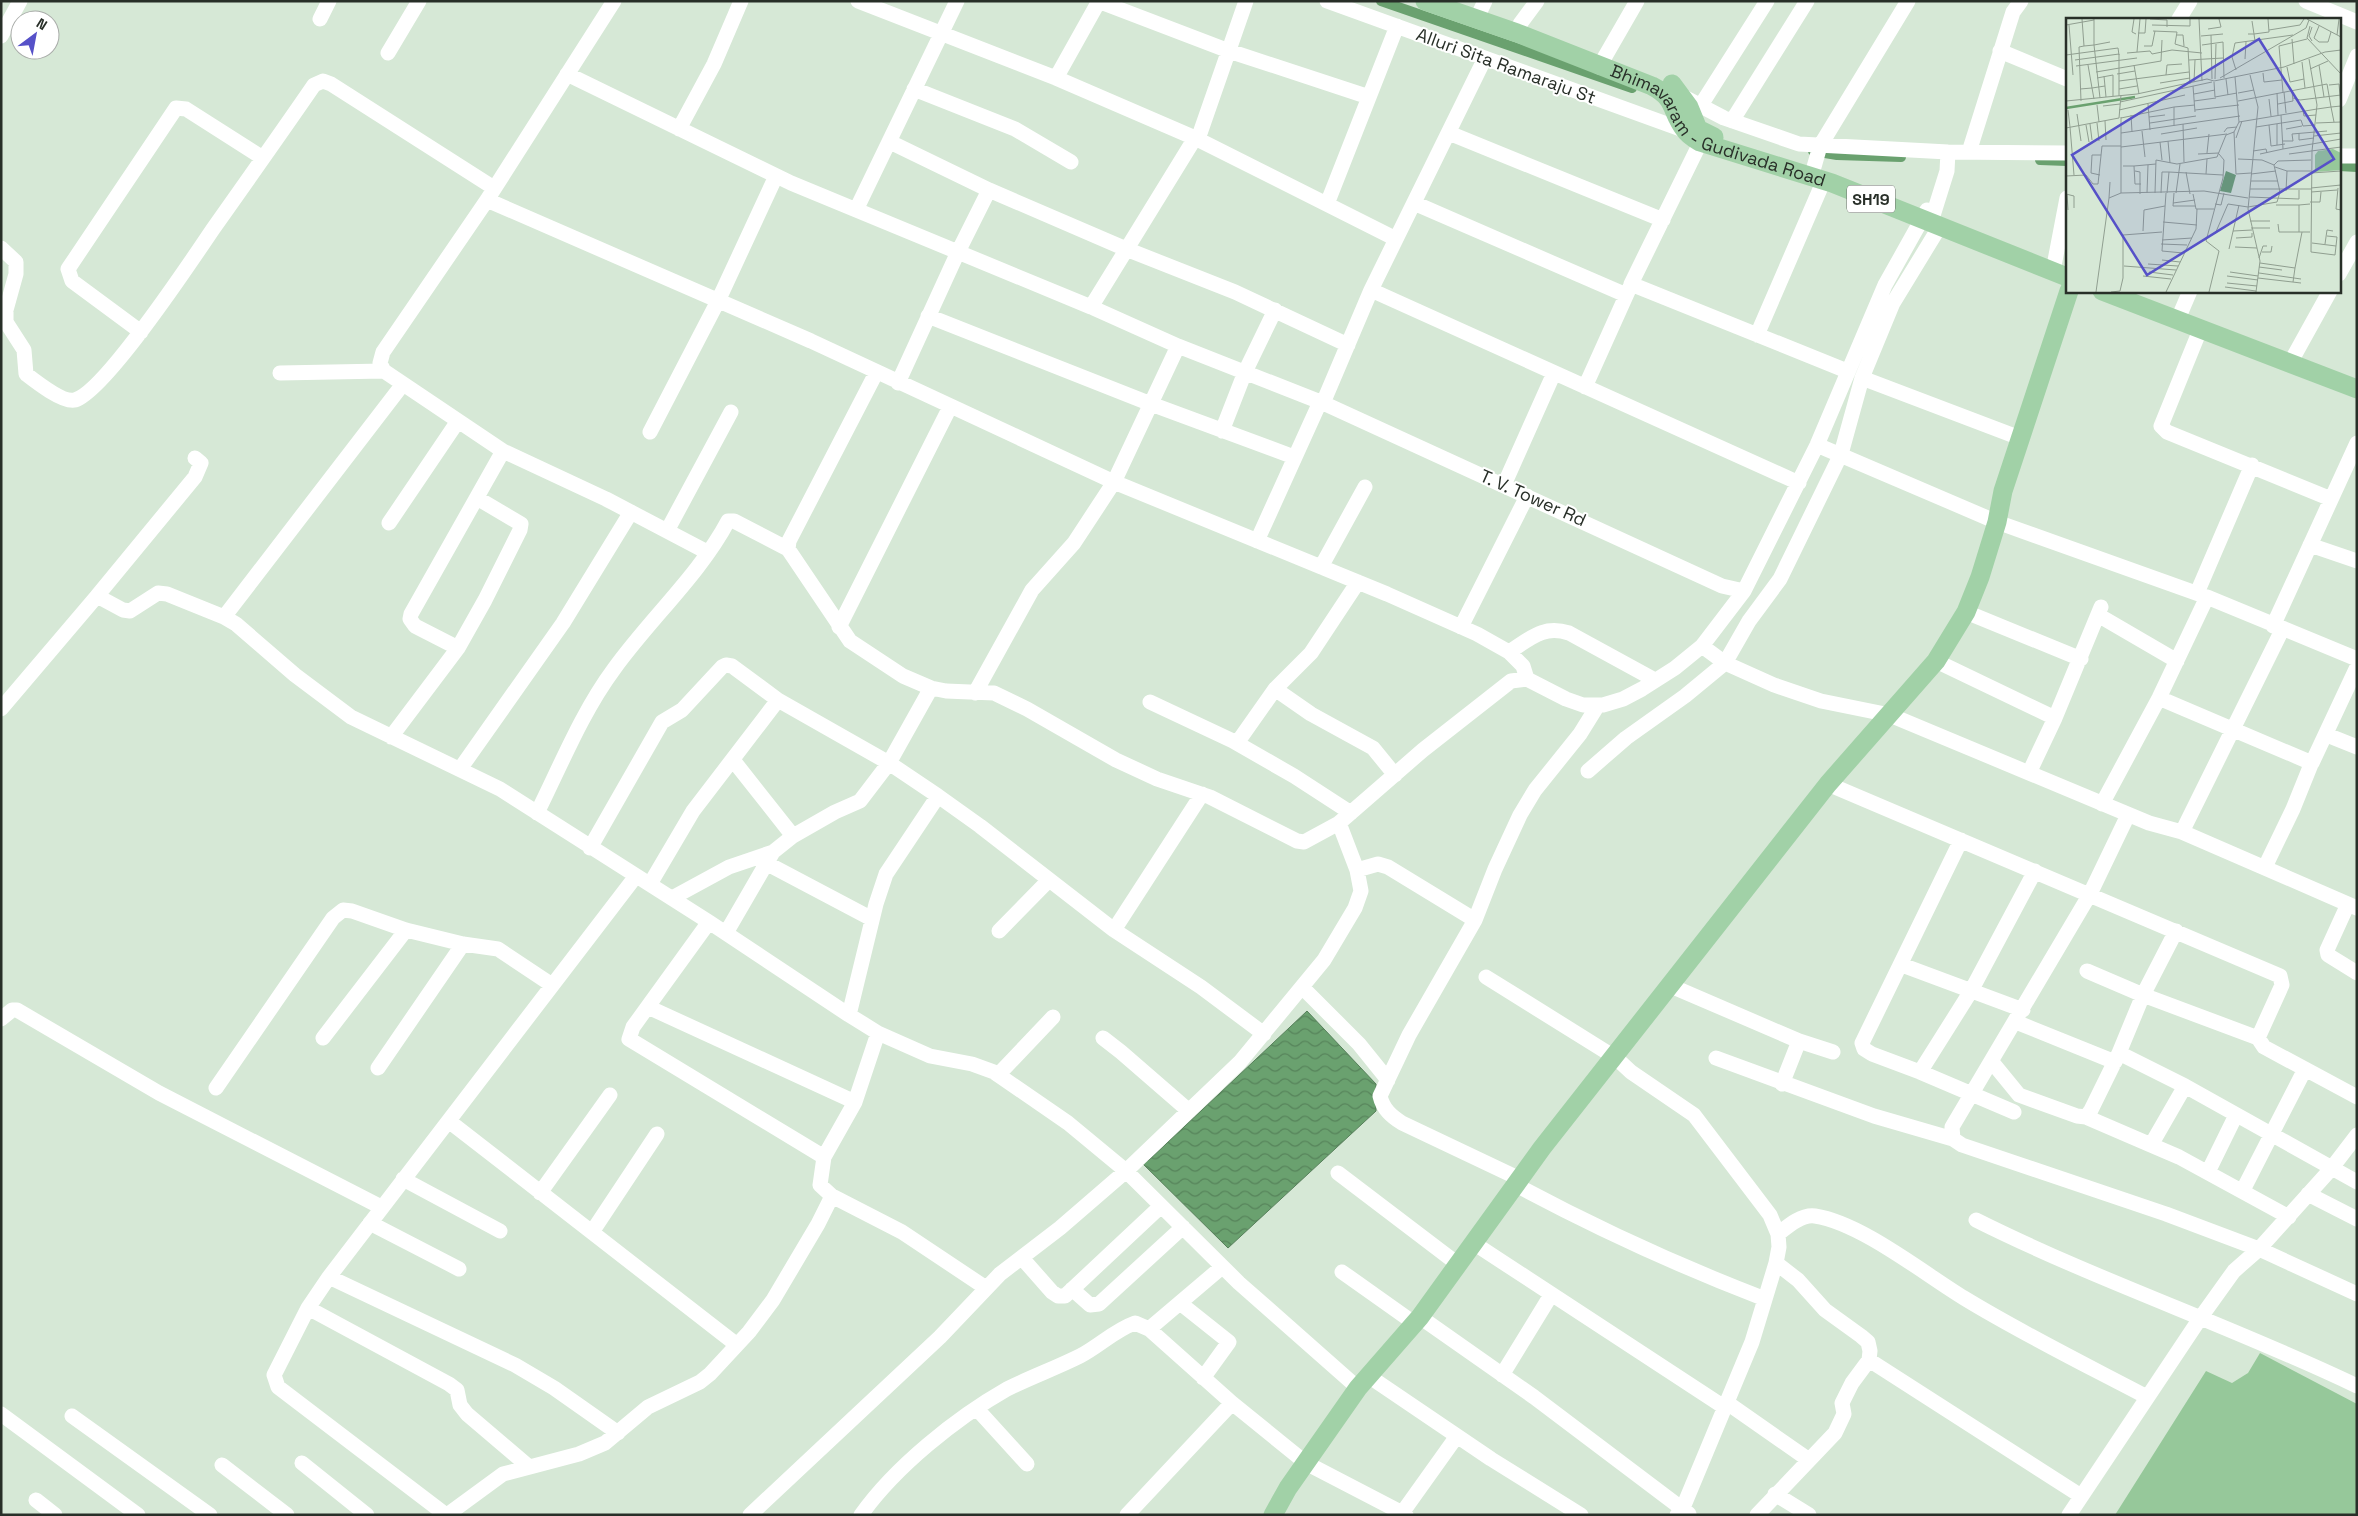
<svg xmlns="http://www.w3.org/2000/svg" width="2358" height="1516" font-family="'Space Grotesk',sans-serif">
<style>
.garden{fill:#96c89a}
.water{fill:url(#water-waves);stroke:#567f5a}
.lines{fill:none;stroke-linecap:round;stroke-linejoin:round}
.canal{stroke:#6aa16f;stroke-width:10}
.minor{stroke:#fff;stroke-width:15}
.major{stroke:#a1d1a7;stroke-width:19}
.labels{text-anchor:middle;stroke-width:4;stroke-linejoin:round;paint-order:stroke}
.shield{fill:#fff;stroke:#686d68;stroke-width:1}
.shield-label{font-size:16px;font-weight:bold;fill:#282f28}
.street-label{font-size:18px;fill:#282f28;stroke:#fff}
.inset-river{fill:none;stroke:#6aa16f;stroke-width:2.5}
.inset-road{fill:none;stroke:#909e90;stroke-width:1}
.view{fill:#5651c8;fill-opacity:0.15;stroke:#5651c8;stroke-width:2.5}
.inset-edge{fill:none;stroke:#282f28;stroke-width:2.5}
</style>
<defs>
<pattern id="water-waves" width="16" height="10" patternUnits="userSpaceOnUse" patternTransform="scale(1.25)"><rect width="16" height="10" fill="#6aa16f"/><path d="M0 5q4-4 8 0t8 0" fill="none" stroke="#57845b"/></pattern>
</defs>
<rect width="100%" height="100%" fill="#d6e8d6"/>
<!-- garden -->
<path class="garden" d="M2260,1353L2357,1404V1515H2115L2206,1371L2232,1383L2248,1373Z"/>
<!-- water -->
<path class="water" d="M1307,1011L1376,1084V1111L1228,1248L1138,1159L1149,1160Z"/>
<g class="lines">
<!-- canal -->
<path class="canal" d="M1381,1L1632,88
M1813,151L1837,155L1901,157
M2040,160L2067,161
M2339,166L2357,167"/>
<!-- minor -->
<path class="minor" d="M858,1L1056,78L1195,138L1091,307
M1098,1L1229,51L1369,97
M1327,1L1686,131
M2306,1L2357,22
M320,19L329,1
M2179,19L2190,1
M1476,20L1485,1
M1520,24L1537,1
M1,36L20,1
M2000,51L2067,79
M388,53L419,1
M1599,67L1637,1
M567,74L791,183L1091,307L1178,346L1323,403L1722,586L1744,591
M1056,78L1099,1
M914,89L1015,129L1071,162
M1680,95L1724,118L1799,144L1948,152L2067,153
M2339,100L2357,56
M1701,105L1767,1
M1732,121L1807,1
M679,129L714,64L741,1
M1449,133L1663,220
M1705,133L1631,284L1847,371
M1195,138L1396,239
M1198,139L1246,1
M890,142L989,190L1126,249L1235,292L1348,345
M1969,152L2013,12L2021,1
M2339,156H2357
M1814,167L1820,146L1908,1
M487,200L811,341L1114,482L1387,594L1477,634L1509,652L1523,666L1527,679
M1414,203L1626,295
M1327,204L1397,26
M856,210L957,1
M1931,222L1947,171L1948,152
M1,248L16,262V274L6,310V322L24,350L26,374C35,381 63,403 75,400C105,391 192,260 213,229C247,181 281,133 314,85L323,81L331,84L494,188
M2053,271L2067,198
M2339,274L2357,242
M1371,290L1799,483
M2181,312L2190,291
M928,316L1151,404L1294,457
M2200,330L2161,426L2167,432L2331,499
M141,332L72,281L68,269L176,108L186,109L263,158
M1757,335L1824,180
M2294,356L2330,291
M280,373L384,371
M1862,378L2020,438
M898,383L958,252L989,190
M403,384L224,617L236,624L295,675L351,717L500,789L709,922L849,1015L878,1033L930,1056L972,1064L994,1072L1068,1123L1126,1171L1239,1283L1358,1388
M1585,387L1630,287
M1323,403L1371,290L1485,58
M1222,431L1245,372L1275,310
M650,432L718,301L776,176
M1817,445L1997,522L2207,597L2357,659
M503,451L606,499L707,552
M1504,485L1554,373
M389,523L458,421
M667,531L731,412
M1257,541L1320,402
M2310,545L2357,561
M788,549L789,541L876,373
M1321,567L1365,487
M2197,593L2252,465
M97,596L195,477L201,463L195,458
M1966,612L2081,659
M2098,615L2177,661
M2273,626L2357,443
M839,627L950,407
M1461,627L1527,496
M1702,646L1725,663L1774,685L1821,701L1890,715L2149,823L2182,832L2357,908
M458,648L415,626L410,619L411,614L503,451L384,371L380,363L383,352L487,200L614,1
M1509,652C1531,638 1543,625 1569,633L1655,680
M1936,661L2055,718
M1275,689L1311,714L1373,748L1395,775
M975,693L1032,590L1074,543L1114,482L1178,346
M2159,698L2312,763L2357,667
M1150,702L1233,741L1294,776L1351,813
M1,709L97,596L123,610L130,611L158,593L167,594L224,617
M2327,735L2357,747
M391,737L458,648L485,600L520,530L521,524L477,498
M1237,743L1275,689L1311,653L1358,582
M733,760L793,836
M460,769L563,623L631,512
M1588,771L1626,738L1685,696L1725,663L1749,621L1780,579L1841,454L1862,378L1893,303L1940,226
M2029,773L2055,718L2101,607
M1828,784L2280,976L2282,985L2258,1038L2264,1047L2357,1097
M2102,804L2159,698L2207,597
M537,813C561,765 582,712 614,669C649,620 700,574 728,521H734L788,549L850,641L903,676L931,688L946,691L994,693L1027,709L1116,760L1157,779L1210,797L1297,841L1304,842L1339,823L1423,750L1511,681L1527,679L1566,699L1583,705H1603L1623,699L1642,689L1675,668L1702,646L1744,591L1817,445L1885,285L1927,210
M2128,815L2090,894L1952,1127L1953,1139L1962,1145L2166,1214L2259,1249L2357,1294
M2182,832L2282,630
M1961,840L1862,1043L1864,1049L1872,1054L1920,1072L2014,1112
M590,848L662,722L682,710L722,667L726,665L732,666L778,700
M766,863L872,919
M2265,867L2293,809L2312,762
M1357,870L1378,864L1388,867L1475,920
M650,884L693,811L778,700L889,763L938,796L980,826L1114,930L1201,987L1264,1034
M672,898L729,867L773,852
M2348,904L2327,950L2328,955L2357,973
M709,922L633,1027L629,1039L824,1157
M1114,930L1202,794
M999,931L1049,880
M726,933L773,852L793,836L835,812L860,801L889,763L931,688
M1902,965L2023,1010
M2087,971L2143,995L2258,1038
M1486,977L1616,1058L1631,1072L1694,1115L1770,1215L1778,1234L1779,1247L1776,1263L1752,1342L1682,1510L1677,1515
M1671,986L1799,1041L1782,1084
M1302,987L1359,1044L1388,1080
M648,1007L855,1102
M849,1015L876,904L886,874L938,796
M1,1019L12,1010H17L159,1093L381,1207
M2016,1022L2115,1062
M878,1033L855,1102L824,1157L820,1185L832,1196L902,1232L986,1288
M323,1038L406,930
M1103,1038L1121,1052L1189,1111
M1799,1041L1833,1052
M2119,1053L2143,995L2176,931
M1716,1058L1874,1116L1953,1139
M1992,1062L2019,1095L2077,1116L2086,1117L2091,1110L2119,1053L2185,1086L2357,1182
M378,1068L463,944
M1920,1072L1971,991L2035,871
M998,1075L1053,1017
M2185,1086L2151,1145L2179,1157L2289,1217
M216,1088L333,918L343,910L352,911L406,930L463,944L498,949L552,985
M2086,1117L2151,1145
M450,1122L737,1345
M2208,1172L2236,1115
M1338,1173L1459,1265
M403,1179L500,1231
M1520,1179L1402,1123C1391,1116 1383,1109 1380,1096L1409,1035L1475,920L1495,869L1520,815L1535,790L1580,734L1598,705
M1516,1185C1598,1229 1679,1266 1765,1299
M2243,1190L2305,1069
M540,1193L610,1095
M2308,1194L2357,1219
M1976,1220C2100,1282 2232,1326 2357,1386
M370,1223L459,1269
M592,1232L657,1134
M1778,1234C1788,1226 1802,1214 1815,1216C1861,1223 1923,1273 1964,1298C2023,1334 2086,1365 2147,1397
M1475,1244L1724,1407
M1022,1258L1052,1292L1058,1296H1065L1161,1206
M1342,1272L1414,1323
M329,1277L515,1365L554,1388L618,1433
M1072,1289L1090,1305L1099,1304L1183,1227
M1180,1303L1229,1342L1203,1378
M308,1308L449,1384L457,1390L460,1405L467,1414L528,1466
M1420,1317L1534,1397L1689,1514
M1149,1329L1222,1267
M1869,1360L2081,1496
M1502,1375L1551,1295
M1370,1377L1491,1459L1581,1515
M1726,1402L1809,1460
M977,1409L1027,1464
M1,1414L138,1515
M72,1416L210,1515
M302,1463L367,1515
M222,1465L287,1515
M1775,1494L1809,1515
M36,1500L55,1515
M1402,1513L1457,1436
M446,1515L278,1387L274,1375L308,1308L329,1277L636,876
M447,1515L503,1474L579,1454L605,1443L648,1407L700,1382L710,1374L749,1332L773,1300L818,1224L832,1196
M750,1515L940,1337L1000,1274L1060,1228L1126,1171L1240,1062L1324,960L1355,908L1361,891L1357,870L1339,823
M861,1515C895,1467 956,1418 1007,1389C1031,1377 1056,1368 1080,1356C1099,1346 1115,1330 1135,1323L1149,1329L1232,1403L1306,1463L1406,1515
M1127,1515L1232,1403
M1757,1515L1835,1433L1844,1414L1842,1403L1852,1383L1869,1360L1870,1351L1868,1342L1861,1336L1825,1310L1798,1280L1776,1263
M2069,1515L2201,1317L2234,1271L2259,1249L2331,1169L2357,1135"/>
<!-- major -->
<g class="major">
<path id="s1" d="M1425,1L1517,33L1652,86C1677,99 1670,111 1685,130C1688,135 1695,139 1700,142L1832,183L2067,277"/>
<path d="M1672,84L1689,107L1698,129L1714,137"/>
<path d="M2102,291L2357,389"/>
<path d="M1273,1515L1288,1488L1358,1388L1420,1317L1542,1148L1828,784L1936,661L1966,612L1980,577L1997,522L2003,491L2069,291"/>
</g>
</g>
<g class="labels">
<!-- shield labels -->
<rect class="shield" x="1847" y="185.5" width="48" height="27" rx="4"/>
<g class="shield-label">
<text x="1871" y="205">SH19</text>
</g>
<!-- street labels -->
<g class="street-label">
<text transform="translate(1506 66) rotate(20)" y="6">Alluri Sita Ramaraju St</text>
<text dy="6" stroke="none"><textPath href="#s1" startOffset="324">Bhimavaram - Gudivada Road</textPath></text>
<text transform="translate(1533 498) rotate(24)" y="6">T. V. Tower Rd</text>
</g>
</g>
<!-- overview -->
<g transform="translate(2066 18)">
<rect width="275" height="275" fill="#d6e8d6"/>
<path d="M267,131L275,135V152L249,154V137L252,133Z" fill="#96c89a"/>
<path d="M160,153L170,157L165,175L154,173Z" fill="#6aa16f"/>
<path class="inset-river" d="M0,90L69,79"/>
<path class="inset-road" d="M16,1L18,28M28,1V27L44,24M68,1L66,14L70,16M84,1L101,2V9M133,1L136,63M241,1L275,19M0,7L28,2M3,7L7,57M86,7L124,8V1M244,8L241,20L275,56M253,8L248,20L253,24H262L265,14M246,9L243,18L246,23M142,11L155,9L153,1M203,12L234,7L238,1M87,13L111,14L109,26L122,30L124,66M72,15H79L80,1M182,16H188L186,3M111,17H117L118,28M145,17L146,61M271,17L273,1M135,18L157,16M226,21L228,46M189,23L188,16L203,14L202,1M136,27L157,24L158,60M78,28H86L89,13M71,34L74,1M61,35L84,33L86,36L106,32L136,35M0,37L52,30L53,37M179,41L180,24M243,41L251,87L246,133L245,234L269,237L271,219L261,218M9,42L53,36V78M123,42L157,40M236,44L239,70M68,47L73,76M253,47L258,79M10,48L71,40M221,49L224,64L238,61M244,51L262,43M170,52L166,39L169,25L227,17M30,54L95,43L96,22M197,55L198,64L216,62M51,56L69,53M100,57L101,47L116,46M184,57L192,89L182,191L194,243L190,274M38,58L40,79M31,60L47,57V78M154,60L240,10L243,2M149,61L150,26M160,61L162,77M53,63L123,54M128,64L129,42M148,64L149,79L171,75M94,65L124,60M263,67L273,66L275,88M127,68L129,94M14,71L26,70L22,47M53,71L71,68M217,74L213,28L241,21M218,74L220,95M172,75L188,72M211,75L212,97M128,76L149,72M227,80L234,82L275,77M28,81L26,70L39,68M203,81L205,98M0,83L71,76L141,61L148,63L218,49L259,34L275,32M15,83L13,29L18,28L28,27L34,80M128,83L150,80M172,83L261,66L265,89L251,91M54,84L146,64M82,86L84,112M212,86L227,83L226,73M31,87L33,104M37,88L54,86M108,89L129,87M2,92L4,109M53,92L119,77M129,92L173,87M237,93L238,98L250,97M11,96L15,123M65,97L66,114M215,97L217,131L275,121M55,99V175L138,173L182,180M83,99L99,97M55,100L108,89V108M39,103L40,122M173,104L251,91M268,104L265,89L275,88M31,105L33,123M84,105L130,98M250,105L275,104M24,106L26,122M117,106L118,144M211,106V127M20,107L23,124M203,107L205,128L219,126M4,109L8,157M190,109L235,102L237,108L249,107M0,110L53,100L55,77M220,111L236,108M76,113L79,139M158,114L161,110L171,109M168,114L170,156L185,155M55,115L174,98M233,115V122L248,120M95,116L131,110M248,118L275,115M170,120L176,103M102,123L104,145M217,123H227L226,116L261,113M94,124L96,142M55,129L161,116M187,133L200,131L201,135M141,135L143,116M132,136L153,135M194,136L217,131M223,136L275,129M208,147L212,143L245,142M57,148H68L69,166H75M68,148L90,146M209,149L221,153L220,173M69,153L74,154V176M221,153H245M120,154L124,176M245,155L275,153M140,156L141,141M185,156L210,153M34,157L25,155L26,137H35M0,158L20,157L27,166H32L36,128H55M185,163H212M245,170L275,167M272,170L270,191L275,192M184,171H245M245,174L271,172M81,175L82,147M89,175L90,142L111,146L151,139L160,117L168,114L173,104L169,59M95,175L96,154H103M100,175L96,233L117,235M101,175L103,154L157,157M108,175L107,188H129M110,175L114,146M0,176L8,178V190M1,176L2,192M127,176L130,191H148M183,179L233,181V172M43,180L44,164M244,184H254L255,174M107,185L129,182M149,186L155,187L158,175M244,186L233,187V214H244M210,187H233M184,203H204M97,204L131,207M212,206L213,214H233M185,210H204M77,213L78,192L99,188M167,213L186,212M149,216L162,186L182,189L211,184L214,174L208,147L196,142L172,141M170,220L186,219V215M96,222L126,220M246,225L270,228M95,226L121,227M259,226L261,212L267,213M169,229L191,230M163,231L173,187M196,234H205L206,228M193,240L197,228H201M96,242L114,244M194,245L229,250L227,264M82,246L112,248M58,248L110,252M193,249L216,252M229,250L236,214M83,254L107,257M164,254L192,258M193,255L235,261M77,258L105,261M161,258L192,262M192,260L235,265M161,265L191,268M159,269L190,273M30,274L43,180L55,175M45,274L54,273L57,260V217L96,214M100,274L130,211L131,191M143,274L153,233L140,223L157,160L158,142L153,136"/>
<path class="view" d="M193,21L268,141L81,257L6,137Z"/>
<rect width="275" height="275" class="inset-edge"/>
</g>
<!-- border -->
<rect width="2358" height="1516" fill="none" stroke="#282f28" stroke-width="5"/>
<!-- north arrow -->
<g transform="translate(35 35) rotate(32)"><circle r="24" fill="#ffffff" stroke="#a9aca9"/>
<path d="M0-4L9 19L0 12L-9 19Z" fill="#5651c8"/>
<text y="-8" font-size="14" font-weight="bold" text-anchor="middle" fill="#282f28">N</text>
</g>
</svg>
